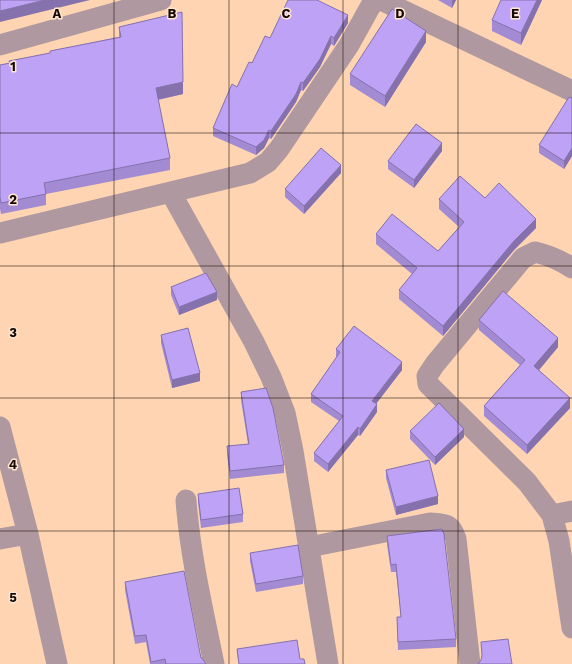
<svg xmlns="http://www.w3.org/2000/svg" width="572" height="664" font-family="'Work Sans',sans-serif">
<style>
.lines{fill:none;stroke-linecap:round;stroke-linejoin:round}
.minor{stroke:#af989f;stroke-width:21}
.wall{fill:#a38bd4}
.shaded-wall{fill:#8571ac}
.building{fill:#bea2f6;stroke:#8571ac}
.grid{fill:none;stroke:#150801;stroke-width:1;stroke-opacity:0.55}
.grid-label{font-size:13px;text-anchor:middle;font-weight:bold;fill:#150801;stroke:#ffe5d1;stroke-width:3;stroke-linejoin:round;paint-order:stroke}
</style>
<rect width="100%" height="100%" fill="#fed4b3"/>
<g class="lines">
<!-- minor -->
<path class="minor" d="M381,0L572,91
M0,45L161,0
M171,193L254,342L271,377L285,413L293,451L328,664
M0,233L250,173L268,162L279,149L349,45L374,0
M572,268C560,260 548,255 535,252L523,258L435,364L427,376L428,384L527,482L552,515L559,541L572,628
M0,427L28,534L57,664
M186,500C190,555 203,610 214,664
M552,515L572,511
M0,539L28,534
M309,547L430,523C445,524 451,523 456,539L470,664"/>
</g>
<!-- wall -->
<path class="wall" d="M438,0H456L452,8Z
M542,0L521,45L492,31V20Z
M348,23L334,46L331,44L320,67L303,91L301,90L296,102L271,139L269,138L264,148L256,155L213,136V128L237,87L252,63L270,38Z
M119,27L183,94L158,100L170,158V170L46,194V205L1,214L0,209V65L9,63V61L50,53V51L119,37Z
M426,42L385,107L350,85V74Z
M572,98V156L564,169L539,153V145Z
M442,151L414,188L388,169V161Z
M341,173L304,214L285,197V189Z
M485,198L536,228L514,250L443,336L399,299V290L412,274L376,244V234L438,251L459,227L439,209V199Z
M171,287L217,300L179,315L171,295Z
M479,320L558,347L539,370L570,408L527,454L484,416V406L520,365L479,330Z
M161,335L200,381L172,388L161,343Z
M336,349L402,370L376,404L377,412L360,436L358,435L328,472L314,461V453L339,421L311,402V394L337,358L336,357Z
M241,392L284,465V473L230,479L227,454V446L248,444L241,400Z
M410,431L464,437L435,465L410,439Z
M386,470L438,504L396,515L386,478Z
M198,494L243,514V522L201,528L198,502Z
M387,536L456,639V647L398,650L397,617H401L396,572H391L387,544Z
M250,553L303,576V584L256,592L250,561Z
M125,582L201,658L206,664H150L146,642L135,644L125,590Z
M237,649L300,659L305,664H239L237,654Z"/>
<!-- shaded-wall -->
<path class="shaded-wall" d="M45,0H90L0,22V11Z
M452,0H456L452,8Z
M537,0H542L521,45V33Z
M348,15V23L334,46V38Z
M426,31V42L385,107V96Z
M331,36V44L320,67L303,91V83Z
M183,82V94L156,100V88Z
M301,82V90L296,102L271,139V131Z
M269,130V138L264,148L256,155V147Z
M442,143V151L414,188V180Z
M572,148V156L564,169V161Z
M341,165V173L304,214V206Z
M536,219V228L514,250L443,336V326L514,241Z
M217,292V300L179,315V307Z
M558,338V347L534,376V366Z
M402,362V370L372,409V401Z
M200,373V381L172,388V380Z
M570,398V408L527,454V445Z
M377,404V412L360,436V429Z
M358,427V435L328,472V464Z
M464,429V437L435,465V457Z
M438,496V504L396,515V507Z"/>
<!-- building -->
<path class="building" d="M0,0H45L0,11Z
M288,0H317L348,15L334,38L331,36L320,59L303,83L301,82L296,94L271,131L269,130L264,140L256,147L213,128L232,84L237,87L249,62L252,63L265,36L270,38Z
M501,0H537L521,33L492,20Z
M392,9L426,31L385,96L350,74Z
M182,12L183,82L156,88L170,158L44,183L46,194L1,203L0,197V65L10,63L9,61L50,53V51L121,37L119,27Z
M569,97L572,98V148L564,161L539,145Z
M416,124L442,143L414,180L388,161Z
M321,148L341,165L304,206L285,189Z
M460,176L485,198L499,183L536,219L514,241L443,326L399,290L417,268L376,234L392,214L438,251L464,222L439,199Z
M206,273L217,292L179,307L171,287Z
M503,291L558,338L534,366L570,398L527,445L484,406L525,360L479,320Z
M354,326L402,362L372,401L377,404L360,429L358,427L328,464L314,453L343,416L311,394L340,352L336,349Z
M188,328L200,373L172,380L161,335Z
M266,388L273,408L284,465L230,471L227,446L249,444L241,392Z
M439,403L464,429L435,457L410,431Z
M429,460L438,496L396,507L386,470Z
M239,488L243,514L201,520L198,494Z
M442,529L444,534L456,639L398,642L397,617H401L396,564L391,565L387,536Z
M298,545L303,576L256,584L250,553Z
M184,571L201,658H202L206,664H166L165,659L151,662L146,635L135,636L125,582Z
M508,639L512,664H478L481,660L482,655L481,642Z
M297,640L300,659H304L305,664H239L237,649Z"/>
<!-- grid -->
<path class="grid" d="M114,0V664M229,0V664M343,0V664M458,0V664M0,133H572M0,266H572M0,398H572M0,531H572"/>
<g class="grid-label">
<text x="57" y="18">A</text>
<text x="172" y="18">B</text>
<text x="286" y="18">C</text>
<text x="400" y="18">D</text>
<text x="515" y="18">E</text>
<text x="13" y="71">1</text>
<text x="13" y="204">2</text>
<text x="13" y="337">3</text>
<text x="13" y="469">4</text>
<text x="13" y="602">5</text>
</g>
</svg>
